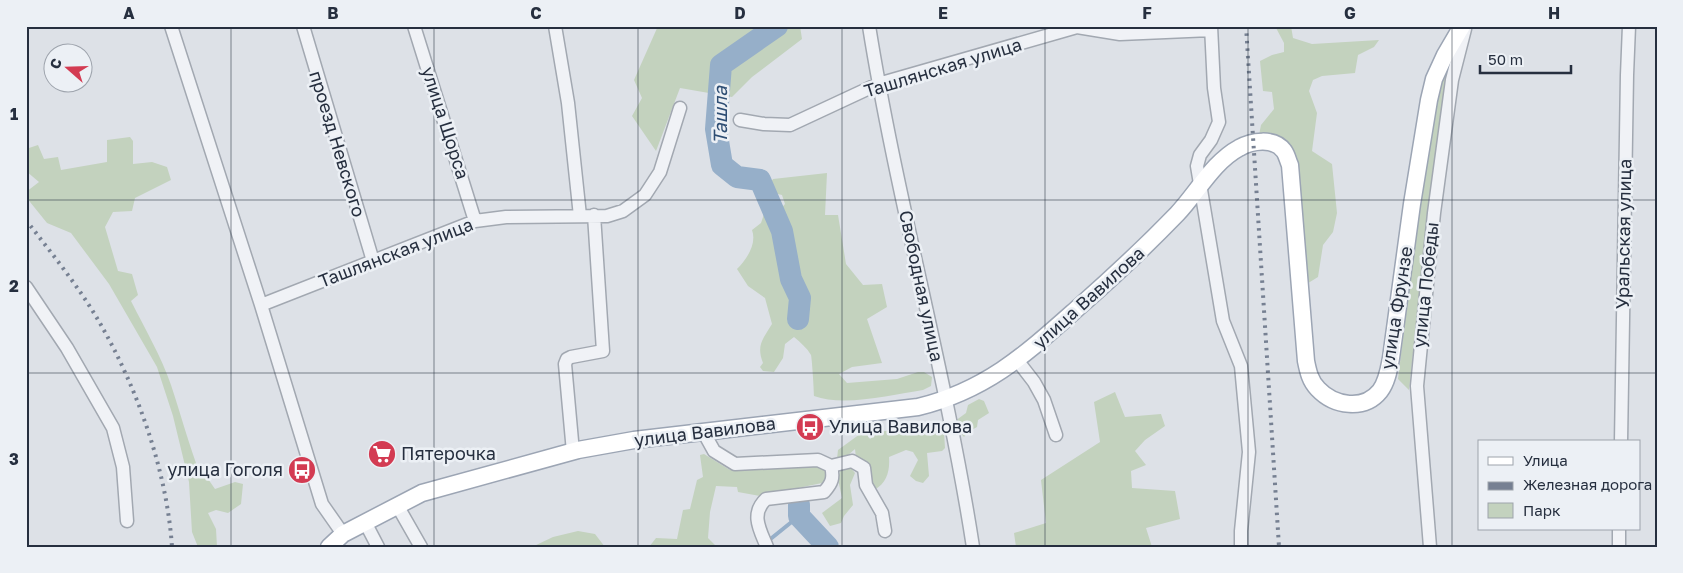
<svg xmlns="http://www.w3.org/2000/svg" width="1683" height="573" font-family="'Golos Text',sans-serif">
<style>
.green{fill:#c3d2be}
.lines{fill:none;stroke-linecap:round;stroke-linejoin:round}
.stream{stroke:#96afc9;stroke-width:4}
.river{stroke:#96afc9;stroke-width:22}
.minor-casing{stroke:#a2a8b1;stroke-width:15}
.major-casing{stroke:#9ca5b4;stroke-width:19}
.minor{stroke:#f0f2f6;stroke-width:12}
.major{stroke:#fff;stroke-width:16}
.rail{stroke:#768092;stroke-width:4;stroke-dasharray:2.5 5;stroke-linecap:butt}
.grid{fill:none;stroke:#262f3f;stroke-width:1;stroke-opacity:0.55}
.labels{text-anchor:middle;stroke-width:5;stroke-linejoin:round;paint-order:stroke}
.street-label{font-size:18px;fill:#262f3f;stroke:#ecf0f5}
.poi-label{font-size:18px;fill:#262f3f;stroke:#ecf0f5;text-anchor:start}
.water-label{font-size:19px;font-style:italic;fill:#2e4e74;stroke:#ecf0f5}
.neatline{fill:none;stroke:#262f3f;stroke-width:2}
.grid-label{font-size:16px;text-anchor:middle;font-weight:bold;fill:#262f3f}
</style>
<rect width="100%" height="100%" fill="#dde1e7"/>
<!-- green -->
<path class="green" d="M658,26H800L802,39L752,77L732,97L680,88L656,151L632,116L642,98L634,80Z
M1275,26H1291L1293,38L1312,44L1379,40L1374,47L1358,55L1355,73L1322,76L1313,80L1309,91L1317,113L1312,151L1332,164L1337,213L1333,232L1323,245L1318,277L1305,285L1293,164L1259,135L1261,125L1274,109L1272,92L1263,91L1260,61L1272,55L1284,52V43Z
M1443,76H1446L1428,212L1409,390L1398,379L1419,205L1435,105Z
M130,137L133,141V164L152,162L167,167L171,180L135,198L132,211L113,212L105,227L118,271L132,274L138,295L131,301C145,329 161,356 171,385C181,415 189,445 200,474L206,476L215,489L235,482L243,484L241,504L228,513L216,510L208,513L216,529L217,547H198L192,532L189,482L173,416L157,367L109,284L71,233L47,223L26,197V192L39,182L26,171V149L38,145L44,159L58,157L61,170L107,162V140Z
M827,173L825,215H838L846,264L863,285L882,284L887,307L867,319L882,363L852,367L839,374L847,383L897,379L918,372H924L932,377L931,386L923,390C892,395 843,407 814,396C814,389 812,359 811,355C807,348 801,343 794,337L785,344L783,358L774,372L763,371L760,367L763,363C756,345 763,339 772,324L765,298L748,286L737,269C747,259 757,244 752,230L761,223L764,214L777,213L785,204L782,195L765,191L773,179Z
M1115,392L1125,417L1161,414L1165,426L1145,440L1135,451L1146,465L1131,471L1132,488L1175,491L1180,519L1146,528L1152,547H1016L1014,533L1046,523L1041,480L1100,442L1094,402Z
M979,399L984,401L989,413L978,420L977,427L968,432L964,437L956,428L955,421L966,413L968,405Z
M936,423L944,432L945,448L942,451L927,453L929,476L923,483L916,481L910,476L918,460L913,452L906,450L889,457C890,471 887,483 874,490L869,469L856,458L855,449L847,456L850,467L855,473L850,485L853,505L844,516L841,523L830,526L822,513L842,498L838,479L843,461L837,459L838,450L860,434L866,433L870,439L879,432Z
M704,454L730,470L807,464L826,470L827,477L822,483L760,496L738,492L737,487L716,486L710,512L708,538L717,547H649L656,538L677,539L683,510L690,509L697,480L703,477L700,455Z
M578,531L595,534L605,547H532L553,537Z"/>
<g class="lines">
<!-- stream -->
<path class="stream" d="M768,541L799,516"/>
<!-- river -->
<path class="river" d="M777,26L721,65L716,129L722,165L737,177L760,180L782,231L791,279L800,298L798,319
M799,505V516L828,547"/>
<defs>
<path id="minor" d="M171,26L261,305L322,504L343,534
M303,26L373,261
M414,26L475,221
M555,26L568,103L580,216
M869,26C897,201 946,372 973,547
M1211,26L1214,88L1219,122L1211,140L1200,155L1197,166L1223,321L1241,366L1249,452L1241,531V547
M740,120L764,124L790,125L878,84L1077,27L1120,34L1211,30
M26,287L67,348L113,428L123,467L127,521
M261,305L475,221L506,217L607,216L623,211L645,195L660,172L680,108
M1017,360L1034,382L1044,400L1056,435
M704,433L714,451L735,464L818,460L831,466C834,478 832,483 824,492L766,499C750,514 760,530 767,547
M1621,442L1627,75L1629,26
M573,452L565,364L567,359L571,357L603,351L594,215
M831,466L852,461L864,468L866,485L882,513L885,531
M397,505L421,547
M365,522L378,547
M1430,547L1417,386L1434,213L1452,80L1465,29
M1619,547V529"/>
<path id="major" d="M329,547L343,534L422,493L578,450L634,440L918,407C988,390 1028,352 1080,306C1114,276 1146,246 1177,214C1197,193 1213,162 1239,148C1251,141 1274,137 1284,151C1287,155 1288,161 1290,165L1306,361C1308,371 1310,381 1318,389C1334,406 1364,411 1380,391C1387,382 1389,369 1391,358L1412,204L1429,100L1434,79L1445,55L1462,26"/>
</defs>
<!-- minor casing -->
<use href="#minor" class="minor-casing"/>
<!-- major casing -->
<use href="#major" class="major-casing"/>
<!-- minor -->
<use href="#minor" class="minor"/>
<!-- major -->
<use href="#major" class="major"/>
<!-- rail -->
<path class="rail" d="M1246,26L1279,547
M26,220C52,254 80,288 101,325C138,390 167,472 172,547"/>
</g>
<!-- grid -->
<path class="grid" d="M231,26V547M434,26V547M638,26V547M842,26V547M1045,26V547M1248,26V547M1452,26V547M26,200H1657M26,373H1657"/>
<!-- icons -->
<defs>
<symbol id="bus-disc" viewBox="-11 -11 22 22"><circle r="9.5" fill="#d33b52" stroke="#ecf0f5"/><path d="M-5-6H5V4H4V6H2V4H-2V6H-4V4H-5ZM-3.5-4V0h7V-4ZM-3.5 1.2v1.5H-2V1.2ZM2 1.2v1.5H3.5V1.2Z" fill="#fff"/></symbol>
<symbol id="supermarket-disc" viewBox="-11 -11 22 22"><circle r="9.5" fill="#d33b52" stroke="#ecf0f5"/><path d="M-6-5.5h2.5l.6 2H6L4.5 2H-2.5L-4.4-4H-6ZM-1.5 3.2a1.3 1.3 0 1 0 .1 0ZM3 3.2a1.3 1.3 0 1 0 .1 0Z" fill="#fff"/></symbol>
</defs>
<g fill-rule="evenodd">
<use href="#bus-disc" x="794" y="411" width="32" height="32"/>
<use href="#supermarket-disc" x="366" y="438" width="32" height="32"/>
<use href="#bus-disc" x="286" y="454" width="32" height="32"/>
</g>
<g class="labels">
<!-- street labels -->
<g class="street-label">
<text transform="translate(943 68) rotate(-17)" y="6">Ташлянская улица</text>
<text transform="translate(445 123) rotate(72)" y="6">улица Щорса</text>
<text transform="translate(337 144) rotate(73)" y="6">проезд Невского</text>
<text transform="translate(1624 234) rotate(-89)" y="6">Уральская улица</text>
<text transform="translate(396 253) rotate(-21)" y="6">Ташлянская улица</text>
<text transform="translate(1426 285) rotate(-84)" y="6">улица Победы</text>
<text transform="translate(921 286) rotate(78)" y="6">Свободная улица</text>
<text transform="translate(1089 298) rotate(-42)" y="6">улица Вавилова</text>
<text transform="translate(1397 308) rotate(-81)" y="6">улица Фрунзе</text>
<text transform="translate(705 432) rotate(-7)" y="6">улица Вавилова</text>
</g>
<!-- poi labels -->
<g class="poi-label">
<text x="829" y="433">Улица Вавилова</text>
<text x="401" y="460">Пятерочка</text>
<text x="283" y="476" text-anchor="end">улица Гоголя</text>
</g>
<!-- water labels -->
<g class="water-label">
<text transform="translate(720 115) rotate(-90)" y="7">Ташла</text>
</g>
</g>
<!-- border -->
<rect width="1683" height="573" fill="none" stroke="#ecf0f5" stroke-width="55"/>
<!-- legend -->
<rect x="1478" y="440" width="162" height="90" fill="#ecf0f5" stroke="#9da3ac"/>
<rect x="1488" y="457" width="25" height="8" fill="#ffffff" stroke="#9da3ac"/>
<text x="1523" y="466" font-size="15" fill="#262f3f">Улица</text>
<rect x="1488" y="482" width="25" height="8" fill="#768092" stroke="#9da3ac"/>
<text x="1523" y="490" font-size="15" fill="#262f3f">Железная дорога</text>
<rect x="1488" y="503" width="25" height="15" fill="#c3d2be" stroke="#9da3ac"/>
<text x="1523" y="516" font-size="15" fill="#262f3f">Парк</text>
<!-- north arrow -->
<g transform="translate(68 68) rotate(290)"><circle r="24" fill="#ecf0f5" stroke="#9da3ac"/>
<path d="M0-4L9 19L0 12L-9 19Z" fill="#d33b52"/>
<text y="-8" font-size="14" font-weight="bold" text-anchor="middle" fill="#262f3f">С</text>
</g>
<!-- scale -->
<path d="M1480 65v8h91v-8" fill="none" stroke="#262f3f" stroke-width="2.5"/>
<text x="1488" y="65" font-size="15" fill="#262f3f" stroke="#ecf0f5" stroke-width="4" paint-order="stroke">50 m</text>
<rect x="28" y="28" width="1628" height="518" class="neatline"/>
<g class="grid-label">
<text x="129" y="19">A</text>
<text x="333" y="19">B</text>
<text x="536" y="19">C</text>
<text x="740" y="19">D</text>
<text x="943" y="19">E</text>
<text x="1147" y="19">F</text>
<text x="1350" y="19">G</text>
<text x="1554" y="19">H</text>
<text x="14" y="120">1</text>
<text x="14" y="292">2</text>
<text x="14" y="465">3</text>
</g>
</svg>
